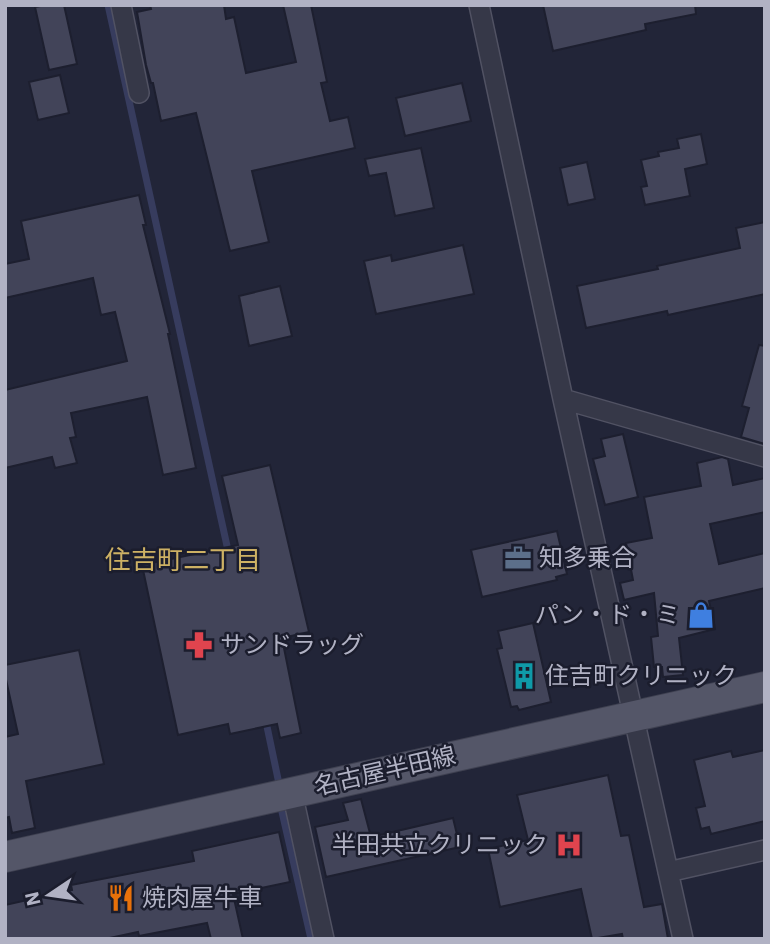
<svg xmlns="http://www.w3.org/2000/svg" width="770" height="944" font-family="'IBM Plex Sans','Noto Sans JP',sans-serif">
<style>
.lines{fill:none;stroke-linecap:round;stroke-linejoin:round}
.stream{stroke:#373c5e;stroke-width:7}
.building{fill:#424459;stroke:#1d1f2f;stroke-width:2}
.street-casing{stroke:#515263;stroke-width:22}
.primary-casing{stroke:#3f4151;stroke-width:32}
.street{stroke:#363848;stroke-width:19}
.primary{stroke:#545668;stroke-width:30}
.labels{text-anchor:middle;stroke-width:5;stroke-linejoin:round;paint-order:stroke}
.poi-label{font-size:24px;fill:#b1b2c4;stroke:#1b1d2d;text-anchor:start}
.street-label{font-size:24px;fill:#b1b2c4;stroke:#1b1d2d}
.neighbourhood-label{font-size:26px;fill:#cdb164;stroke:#1b1d2d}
</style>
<rect width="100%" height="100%" fill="#222538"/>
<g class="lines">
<!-- stream -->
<path class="stream" d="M108,5L229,555
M265,717L278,779
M282,812L311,939"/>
</g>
<!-- building -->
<path class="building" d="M46,5H64L77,64L49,70L35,7Z
M150,5H224L226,19L234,17L246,73L296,62L283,5H311L327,82L321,83L330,121L348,117L355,148L252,171L269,242L230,251L196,113L161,121L153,83H151L146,65L137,12L151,9Z
M543,5H695L696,14L645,24L646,30L553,51Z
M60,75L69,113L38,120L29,82Z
M462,83L471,121L405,136L396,98Z
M701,134L707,164L685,169L690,196L645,205L641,187L647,186L641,160L659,156L658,152L679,148L677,139Z
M421,148L434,208L395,216L386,173L369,176L365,159Z
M587,162L595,199L568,205L560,168Z
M139,195L146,225H143L170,334H168L196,468L163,475L147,397L71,413L76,437L70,438L77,463L55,468L52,457L5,468V390L127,361L115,312L101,315L93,278L5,298V264L29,259L21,221Z
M765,222V294L668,315L667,311L586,328L577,286L658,269L657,266L740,248L736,228Z
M463,245L474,294L376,314L364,261L391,255L392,261Z
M280,286L292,336L249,346L239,296Z
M759,345L765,346V444L741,437L749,408L742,406Z
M623,434L638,497L605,505L593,459L605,456L601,439Z
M722,457L728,459L733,485L765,478V512L710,524L719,564L765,553V588L709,601L715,629L679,638L683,675L663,677L662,667H654L651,637L658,636L654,593L624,600L620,583L633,580L626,543L652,538L644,497L701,486L697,463Z
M270,465L309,632L282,638L301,733L280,738L277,724L230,734L228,724L178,735L142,565L238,545L222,476Z
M557,531L567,574L556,577L557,580L482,597L471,550Z
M533,623L551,702L519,710L517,706L511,707L497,649L502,648L498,631Z
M79,650L104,764L26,781L35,828L12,833L9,817L5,818V737L18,734L5,675V665Z
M765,750V821L711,834L709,827L701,829L696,808L705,806L694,760L731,751L733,757Z
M608,775L621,836L629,835L644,907L662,904L668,939H623L622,934L592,939L581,889L500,907L488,849L528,840L517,795Z
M361,799L371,837L453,818L460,847L326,877L315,827L348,820L343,803Z
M279,832L290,882L233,894L243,939H211L207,923L139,936L138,932L105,939H5V905L72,890L71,885L194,861L192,851Z"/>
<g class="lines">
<defs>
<path id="street" d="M121,5L139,93
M479,5L563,399L683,939
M563,399L765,457
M292,792L324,939
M668,872L765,850"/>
<path id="primary" d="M5,857L765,687"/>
</defs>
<!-- street casing -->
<use href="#street" class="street-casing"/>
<!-- primary casing -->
<use href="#primary" class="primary-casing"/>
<!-- street -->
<use href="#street" class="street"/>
<!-- primary -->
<use href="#primary" class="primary"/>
</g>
<!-- icons -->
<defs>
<symbol id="office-bare" viewBox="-9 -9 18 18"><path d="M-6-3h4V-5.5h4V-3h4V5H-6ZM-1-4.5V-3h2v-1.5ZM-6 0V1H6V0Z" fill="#5c6f8a" stroke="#1b1d2d" stroke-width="2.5" paint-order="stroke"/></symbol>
<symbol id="shop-bare" viewBox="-9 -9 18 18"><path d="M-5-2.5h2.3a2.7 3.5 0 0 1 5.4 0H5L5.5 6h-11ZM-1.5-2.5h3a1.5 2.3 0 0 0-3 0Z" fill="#3f7fe0" stroke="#1b1d2d" stroke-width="2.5" paint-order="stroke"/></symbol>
<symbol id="pharmacy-bare" viewBox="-9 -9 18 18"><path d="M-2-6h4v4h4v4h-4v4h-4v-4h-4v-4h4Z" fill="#e0444e" stroke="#1b1d2d" stroke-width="2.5" paint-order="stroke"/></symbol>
<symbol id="building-bare" viewBox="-9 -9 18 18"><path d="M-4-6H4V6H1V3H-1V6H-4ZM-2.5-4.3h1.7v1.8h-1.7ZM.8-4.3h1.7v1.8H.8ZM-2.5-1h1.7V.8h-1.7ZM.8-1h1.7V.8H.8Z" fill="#0f9aa8" stroke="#1b1d2d" stroke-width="2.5" paint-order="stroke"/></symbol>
<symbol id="hospital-bare" viewBox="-9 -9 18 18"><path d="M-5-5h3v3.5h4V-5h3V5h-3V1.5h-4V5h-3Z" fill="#e0444e" stroke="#1b1d2d" stroke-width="2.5" paint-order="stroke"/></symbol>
<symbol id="restaurant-bare" viewBox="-9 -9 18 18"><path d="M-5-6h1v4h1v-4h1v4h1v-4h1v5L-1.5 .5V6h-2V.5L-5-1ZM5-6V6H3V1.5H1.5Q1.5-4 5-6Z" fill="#e8710a" stroke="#1b1d2d" stroke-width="2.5" paint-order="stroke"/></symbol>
</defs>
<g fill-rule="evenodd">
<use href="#office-bare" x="499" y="539" width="38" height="38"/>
<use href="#shop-bare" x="682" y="596" width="38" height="38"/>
<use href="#pharmacy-bare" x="180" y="626" width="38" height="38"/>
<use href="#building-bare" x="505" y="657" width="38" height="38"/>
<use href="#hospital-bare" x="550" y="826" width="38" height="38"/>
<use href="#restaurant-bare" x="102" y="879" width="38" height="38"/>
</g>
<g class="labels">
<!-- poi labels -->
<g class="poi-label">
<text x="539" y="566">知多乗合</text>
<text x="680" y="623" text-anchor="end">パン・ド・ミ</text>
<text x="220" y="653">サンドラッグ</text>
<text x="545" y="684">住吉町クリニック</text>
<text x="548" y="853" text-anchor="end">半田共立クリニック</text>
<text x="142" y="906">焼肉屋牛車</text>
</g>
<!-- street labels -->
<g class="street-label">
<text transform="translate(385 771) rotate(-13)" y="8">名古屋半田線</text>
</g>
<!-- neighbourhood labels -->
<g class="neighbourhood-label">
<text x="183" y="569">住吉町二丁目</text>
</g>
</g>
<!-- border -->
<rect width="770" height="944" fill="none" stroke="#b1b2c4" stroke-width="14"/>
<!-- north arrow -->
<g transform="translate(49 895) rotate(257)" stroke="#1b1d2d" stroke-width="5" paint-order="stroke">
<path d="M0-5L12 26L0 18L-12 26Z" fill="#b1b2c4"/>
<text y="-10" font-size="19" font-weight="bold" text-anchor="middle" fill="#b1b2c4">N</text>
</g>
</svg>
